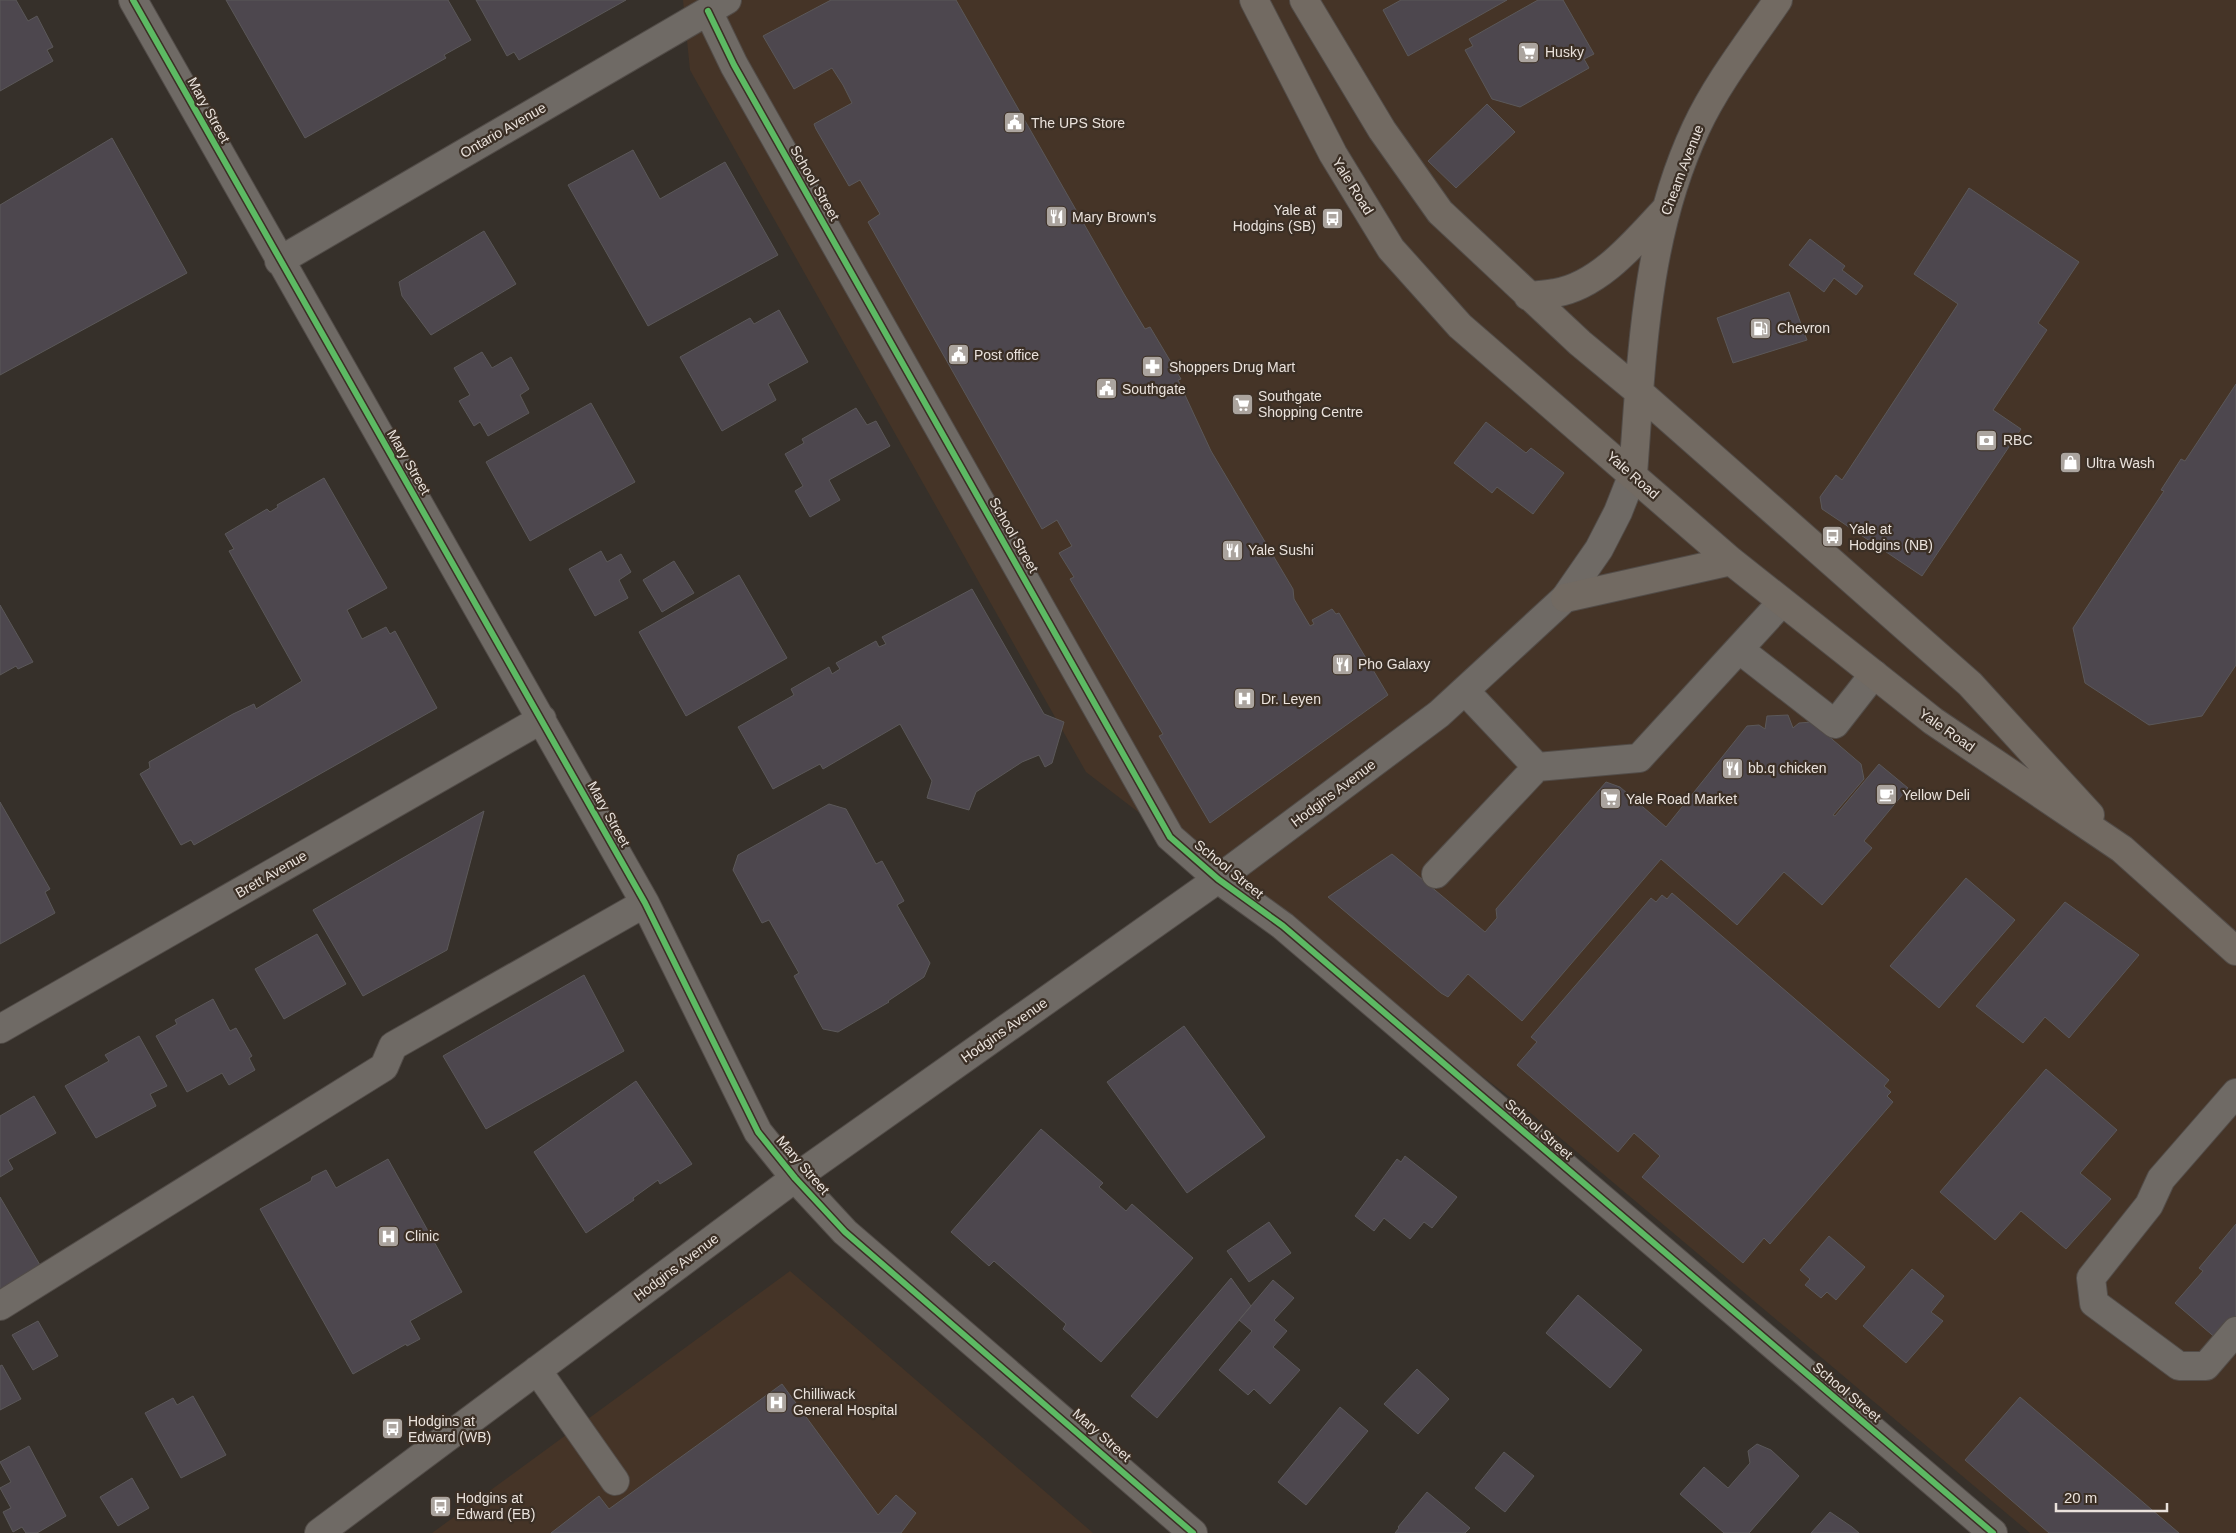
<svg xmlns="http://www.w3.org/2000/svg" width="2236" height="1533" font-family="Arial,sans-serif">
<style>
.built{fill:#453427}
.building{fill:#4d474e;stroke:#5b5859}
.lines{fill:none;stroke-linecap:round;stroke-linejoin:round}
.minor-casing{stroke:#524c48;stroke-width:30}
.major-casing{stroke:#524c48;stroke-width:30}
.minor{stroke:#6f6a65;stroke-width:28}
.major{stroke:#726a62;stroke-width:28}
.cycleway-casing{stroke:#3b2f25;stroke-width:9}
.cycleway{stroke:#5cba63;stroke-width:6}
.labels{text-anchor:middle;stroke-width:4.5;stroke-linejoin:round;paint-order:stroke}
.poi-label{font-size:14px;fill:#eae2dc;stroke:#3b2f25;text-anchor:start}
.street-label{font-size:14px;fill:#eae2dc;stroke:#3b2f25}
</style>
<rect width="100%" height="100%" fill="#36302a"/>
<!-- built -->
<path class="built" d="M683,0H2236V1533H2030L1533,1115L1086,772L690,70Z
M790,1271L1093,1533H432Z"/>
<!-- building -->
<path class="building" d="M0,0H16L28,21L37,16L53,47L47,50L53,61L0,91Z
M226,0H448L471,40L444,55L446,58L305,138Z
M476,0H626L519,60L514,52L507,56Z
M831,0H956L1124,294L1145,329L1150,327L1181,379L1178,380L1211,451L1293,589L1294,599L1310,626L1314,624L1312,620L1332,609L1336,614L1339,613L1388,695L1210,823L1159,736L1163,734L1070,579L1074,577L1059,553L1072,546L1069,541L1057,520L1042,529L868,222L880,214L860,180L849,186L816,129L814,124L852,103L843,85L832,68L794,89L763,36Z
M1401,0H1507L1408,56L1383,10Z
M1538,0H1563L1594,54L1584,59L1589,68L1520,107L1492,99L1465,50L1473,46L1469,39Z
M1487,104L1515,132L1456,188L1428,161Z
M112,138L187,273L0,375V205Z
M633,150L660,199L725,162L778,255L648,326L568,185Z
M1969,188L2079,262L2038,323L2047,330L1993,410L2021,429L1922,576L1822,509L1820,497L1836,475L1842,480L1958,304L1914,274Z
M484,231L516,284L431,335L402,296L399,282Z
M1810,239L1845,266L1842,270L1863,286L1856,295L1834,278L1824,292L1789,265Z
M1789,292L1807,340L1733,363L1717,318Z
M779,310L808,362L768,384L776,400L722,431L680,357L750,318L754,324Z
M482,352L492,368L511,357L529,389L520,395L529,413L488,436L480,422L474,426L459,401L470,395L454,368Z
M2236,384V665L2202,716L2149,725L2085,683L2073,628L2164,491L2161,490L2181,459L2185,461Z
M591,403L635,482L530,541L486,462Z
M856,408L867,425L876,421L890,446L829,480L840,500L810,517L795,491L803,486L785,454L804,443L802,439Z
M1486,422L1526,453L1531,448L1564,473L1533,514L1497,487L1492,493L1454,463Z
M324,478L387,588L347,610L362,639L386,627L390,634L395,631L437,708L194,845L191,840L181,845L140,774L150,768L149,762L233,714L254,704L256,709L302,681L229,551L234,549L225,534L267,509L270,512L278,507L277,505Z
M601,551L607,562L621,554L631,572L619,580L628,598L595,616L569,569Z
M674,561L694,593L662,612L643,580Z
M739,575L787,658L686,716L639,632Z
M972,589L1044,714L1064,722L1052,763L1045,767L1039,755L1022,762L976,792L969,810L927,798L932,781L900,724L823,769L820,764L773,789L738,727L794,695L791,689L829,667L832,674L840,669L836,663L876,641L879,647L886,644L882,637Z
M0,605L33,662L18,669L16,666L0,675Z
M1788,715L1793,728L1799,723L1812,722L1861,764L1864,779L1833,815L1835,816L1879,764L1908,788L1864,841L1872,848L1822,905L1784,872L1737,925L1661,859L1522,1021L1468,974L1448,997L1441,993L1328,897L1392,854L1485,932L1497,918L1496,909L1606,782L1620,787L1666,827L1747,726L1759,725L1765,729L1767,716Z
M0,802L50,889L45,892L55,913L0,944Z
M829,804L846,809L876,864L882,861L904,901L897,905L930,963L924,977L888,1001L889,1002L838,1032L823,1029L794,976L799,973L769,920L762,923L733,870L738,855Z
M484,811L447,950L363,996L313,910Z
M1966,878L2015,920L1939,1008L1890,966Z
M1672,893L1889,1080L1884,1086L1891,1092L1887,1096L1893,1102L1770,1244L1764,1238L1743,1263L1642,1177L1660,1156L1634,1133L1618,1152L1517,1065L1537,1042L1531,1037L1651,898L1656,902L1662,895L1667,899Z
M2065,902L2139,955L2069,1038L2045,1017L2023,1043L1976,1006Z
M317,934L346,984L284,1019L255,969Z
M584,975L624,1051L486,1129L443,1056Z
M213,999L230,1031L236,1028L252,1056L249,1058L255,1070L229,1085L222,1073L187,1092L156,1036L177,1024L175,1020Z
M1184,1026L1265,1137L1187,1193L1107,1082Z
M139,1036L167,1086L150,1094L156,1106L96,1138L65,1086L109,1061L105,1055Z
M2046,1069L2117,1130L2080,1173L2111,1199L2066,1249L2021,1211L1995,1240L1940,1192Z
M636,1081L692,1164L660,1184L658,1180L633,1198L634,1200L586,1233L534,1152Z
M34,1096L56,1133L8,1160L13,1169L0,1177V1116Z
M1041,1129L1103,1183L1099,1187L1126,1211L1132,1204L1193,1258L1101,1362L1063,1329L1066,1324L994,1261L989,1266L951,1232Z
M1405,1156L1457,1197L1432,1228L1424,1222L1410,1239L1384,1218L1374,1231L1355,1216L1397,1159L1401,1162Z
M388,1159L462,1292L410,1321L420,1339L407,1346L406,1344L353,1374L260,1209L311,1181L312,1177L326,1170L336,1188Z
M0,1197L40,1265L0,1290Z
M1269,1222L1291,1253L1249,1282L1227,1251Z
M2236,1224V1318L2218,1340L2175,1303L2203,1271L2199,1268Z
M1829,1236L1865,1267L1836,1300L1827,1292L1821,1298L1805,1285L1810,1279L1800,1270Z
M1912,1269L1944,1296L1931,1312L1943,1321L1906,1363L1863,1326Z
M1231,1278L1251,1306L1157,1418L1131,1396Z
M1273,1280L1294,1298L1274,1320L1287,1331L1273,1347L1300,1370L1270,1404L1254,1389L1248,1395L1219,1370L1252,1331L1239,1320Z
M1578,1295L1642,1350L1610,1388L1546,1333Z
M38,1321L58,1356L33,1370L12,1335Z
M2,1365L21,1399L0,1410V1366Z
M1417,1369L1449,1399L1418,1434L1384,1404Z
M782,1384L878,1515L896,1495L916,1513L901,1533H551L599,1496L609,1509Z
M193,1396L226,1455L181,1478L145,1413L173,1398L177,1405Z
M2020,1397L2179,1533H2049L1965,1460Z
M1340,1407L1368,1431L1306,1505L1278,1482Z
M1757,1444L1771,1450L1799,1476L1749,1533H1724L1680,1494L1704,1467L1728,1488L1750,1463L1748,1451Z
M29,1446L66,1516L37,1533H26L22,1527L13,1532L3,1512L11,1508L0,1488L11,1482L0,1462Z
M1504,1452L1534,1476L1505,1512L1475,1488Z
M132,1478L149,1508L118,1526L100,1497Z
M1427,1492L1470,1528L1465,1533H1395L1399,1528L1398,1527Z
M1830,1512L1852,1527L1859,1533H1811Z"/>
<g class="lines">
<defs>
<path id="minor" d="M133,0L645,903L758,1132L795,1178L845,1232L1193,1533
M708,11L734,65L1170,837L1218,879L1283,926L1993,1533
M279,261L727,0
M1740,650L1835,724L1874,674
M1466,692L1537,767
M1436,874L1537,767L1639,758L1782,602
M0,1029L542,719
M2236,1093L2161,1179L2149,1205L2091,1278L2094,1303L2179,1366H2206L2236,1331
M0,1306L384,1067L393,1046L645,903
M537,1370L615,1481
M319,1533L795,1178L1218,879L1439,714L1565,598L1599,549L1618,512L1633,474"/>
<path id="major" d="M1254,0L1333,154L1391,249L1460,326L1731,561L1933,721L2122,849L2236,951
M1304,0L1382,130L1440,212L1580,343L1639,392L1970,684L2090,815
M1528,296C1537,295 1546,295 1555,293C1599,286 1635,242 1664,211
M1633,474C1642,357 1645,236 1696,128C1717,83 1750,41 1778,0
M1565,598L1731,561"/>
</defs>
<!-- minor casing -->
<use href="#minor" class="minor-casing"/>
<!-- major casing -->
<use href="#major" class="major-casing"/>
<!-- minor -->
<use href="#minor" class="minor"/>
<!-- major -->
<use href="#major" class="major"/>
<defs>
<path id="cycleway" d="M133,0L645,903L758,1132L795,1178L845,1232L1193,1533
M708,11L734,65L1170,837L1218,879L1283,926L1993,1533"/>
</defs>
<!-- cycleway casing -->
<use href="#cycleway" class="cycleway-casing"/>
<!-- cycleway -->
<use href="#cycleway" class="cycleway"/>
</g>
<!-- icons -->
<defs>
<symbol id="supermarket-square" viewBox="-11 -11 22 22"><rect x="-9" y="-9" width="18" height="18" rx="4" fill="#aba49e" stroke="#3b2f25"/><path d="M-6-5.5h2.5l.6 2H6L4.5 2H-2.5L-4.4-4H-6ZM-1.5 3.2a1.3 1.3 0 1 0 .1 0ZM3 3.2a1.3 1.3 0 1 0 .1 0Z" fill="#fff"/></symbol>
<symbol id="civic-square" viewBox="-11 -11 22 22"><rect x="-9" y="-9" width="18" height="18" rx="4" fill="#aba49e" stroke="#3b2f25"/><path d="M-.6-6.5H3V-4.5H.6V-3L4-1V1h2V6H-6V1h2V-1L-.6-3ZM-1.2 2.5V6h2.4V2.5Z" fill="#fff"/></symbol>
<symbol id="restaurant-square" viewBox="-11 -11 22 22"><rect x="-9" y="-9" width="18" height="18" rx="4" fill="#aba49e" stroke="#3b2f25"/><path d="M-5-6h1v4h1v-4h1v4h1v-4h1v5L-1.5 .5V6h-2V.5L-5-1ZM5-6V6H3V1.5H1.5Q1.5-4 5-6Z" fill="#fff"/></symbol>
<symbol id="bus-square" viewBox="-11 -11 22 22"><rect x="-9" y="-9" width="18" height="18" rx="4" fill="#aba49e" stroke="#3b2f25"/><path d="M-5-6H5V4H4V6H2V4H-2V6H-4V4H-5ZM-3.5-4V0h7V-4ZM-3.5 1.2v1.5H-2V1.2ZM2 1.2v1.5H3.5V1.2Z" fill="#fff"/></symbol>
<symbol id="fuel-square" viewBox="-11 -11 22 22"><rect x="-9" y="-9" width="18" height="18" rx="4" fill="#aba49e" stroke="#3b2f25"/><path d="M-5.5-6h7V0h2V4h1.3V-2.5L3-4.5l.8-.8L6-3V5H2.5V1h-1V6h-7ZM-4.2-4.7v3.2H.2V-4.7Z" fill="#fff"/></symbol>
<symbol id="pharmacy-square" viewBox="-11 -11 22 22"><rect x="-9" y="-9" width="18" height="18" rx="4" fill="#aba49e" stroke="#3b2f25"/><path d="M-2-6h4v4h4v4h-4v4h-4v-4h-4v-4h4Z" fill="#fff"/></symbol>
<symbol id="bank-square" viewBox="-11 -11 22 22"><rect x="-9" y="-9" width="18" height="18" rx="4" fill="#aba49e" stroke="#3b2f25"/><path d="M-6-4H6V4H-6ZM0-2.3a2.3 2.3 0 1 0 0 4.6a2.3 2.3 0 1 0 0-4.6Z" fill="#fff"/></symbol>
<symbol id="shop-square" viewBox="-11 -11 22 22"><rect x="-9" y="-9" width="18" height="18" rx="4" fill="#aba49e" stroke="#3b2f25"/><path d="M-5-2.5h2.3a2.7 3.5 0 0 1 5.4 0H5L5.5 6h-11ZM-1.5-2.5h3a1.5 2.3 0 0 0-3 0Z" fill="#fff"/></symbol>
<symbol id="hospital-square" viewBox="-11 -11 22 22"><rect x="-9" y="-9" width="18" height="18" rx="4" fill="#aba49e" stroke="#3b2f25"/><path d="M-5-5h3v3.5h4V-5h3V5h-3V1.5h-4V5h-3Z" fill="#fff"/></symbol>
<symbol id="cafe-square" viewBox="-11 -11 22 22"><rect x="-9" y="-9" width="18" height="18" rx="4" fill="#aba49e" stroke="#3b2f25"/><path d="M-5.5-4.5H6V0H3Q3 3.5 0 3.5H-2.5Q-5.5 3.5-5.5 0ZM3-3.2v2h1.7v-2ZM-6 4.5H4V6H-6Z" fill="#fff"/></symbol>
</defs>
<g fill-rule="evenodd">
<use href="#supermarket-square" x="1516" y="40" width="25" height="25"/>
<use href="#civic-square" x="1002" y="110" width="25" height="25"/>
<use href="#restaurant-square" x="1044" y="204" width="25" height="25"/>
<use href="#bus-square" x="1320" y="206" width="25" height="25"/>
<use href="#fuel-square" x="1748" y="316" width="25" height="25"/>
<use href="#civic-square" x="946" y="342" width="25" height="25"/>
<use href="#pharmacy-square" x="1140" y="354" width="25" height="25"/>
<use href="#civic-square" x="1094" y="376" width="25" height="25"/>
<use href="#supermarket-square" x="1230" y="392" width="25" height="25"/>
<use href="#bank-square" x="1974" y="428" width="25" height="25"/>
<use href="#shop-square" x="2058" y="450" width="25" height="25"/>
<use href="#bus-square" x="1820" y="524" width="25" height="25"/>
<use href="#restaurant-square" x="1220" y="538" width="25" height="25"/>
<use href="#restaurant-square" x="1330" y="652" width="25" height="25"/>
<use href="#hospital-square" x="1232" y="686" width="25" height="25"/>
<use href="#restaurant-square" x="1720" y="756" width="25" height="25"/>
<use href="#cafe-square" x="1874" y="782" width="25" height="25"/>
<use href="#supermarket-square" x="1598" y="786" width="25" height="25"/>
<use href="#hospital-square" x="376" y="1224" width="25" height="25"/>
<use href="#hospital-square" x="764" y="1390" width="25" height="25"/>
<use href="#bus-square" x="380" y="1416" width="25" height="25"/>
<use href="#bus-square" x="428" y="1494" width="25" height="25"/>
</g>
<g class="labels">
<!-- poi labels -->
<g class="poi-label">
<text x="1545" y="57">Husky</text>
<text x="1031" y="128">The UPS Store</text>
<text x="1316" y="215" text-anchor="end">Yale at<tspan x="1316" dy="16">Hodgins (SB)</tspan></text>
<text x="1072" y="222">Mary Brown's</text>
<text x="1777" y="333">Chevron</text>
<text x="974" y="360">Post office</text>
<text x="1169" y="372">Shoppers Drug Mart</text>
<text x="1122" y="394">Southgate</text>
<text x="1258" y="401">Southgate<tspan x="1258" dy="16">Shopping Centre</tspan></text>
<text x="2003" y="445">RBC</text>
<text x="2086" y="468">Ultra Wash</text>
<text x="1849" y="534">Yale at<tspan x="1849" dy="16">Hodgins (NB)</tspan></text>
<text x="1248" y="555">Yale Sushi</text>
<text x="1358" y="669">Pho Galaxy</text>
<text x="1261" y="704">Dr. Leyen</text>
<text x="1748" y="773">bb.q chicken</text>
<text x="1902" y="800">Yellow Deli</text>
<text x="1626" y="804">Yale Road Market</text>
<text x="405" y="1241">Clinic</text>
<text x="793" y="1399">Chilliwack<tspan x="793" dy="16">General Hospital</tspan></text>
<text x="408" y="1426">Hodgins at<tspan x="408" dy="16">Edward (WB)</tspan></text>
<text x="456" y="1503">Hodgins at<tspan x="456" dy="16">Edward (EB)</tspan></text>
</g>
<!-- street labels -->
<g class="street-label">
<text transform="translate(209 110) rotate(61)" y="5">Mary Street</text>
<text transform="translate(503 130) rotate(-30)" y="5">Ontario Avenue</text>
<text transform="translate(1682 170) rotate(-69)" y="5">Cheam Avenue</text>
<text transform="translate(815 183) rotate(60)" y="5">School Street</text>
<text transform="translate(1353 186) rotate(58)" y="5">Yale Road</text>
<text transform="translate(409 462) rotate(60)" y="5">Mary Street</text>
<text transform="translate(1633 475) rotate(41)" y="5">Yale Road</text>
<text transform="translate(1014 535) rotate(60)" y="5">School Street</text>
<text transform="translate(1947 730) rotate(35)" y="5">Yale Road</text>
<text transform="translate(1333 793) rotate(-37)" y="5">Hodgins Avenue</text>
<text transform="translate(609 814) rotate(61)" y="5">Mary Street</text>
<text transform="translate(1229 869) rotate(39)" y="5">School Street</text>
<text transform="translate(271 874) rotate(-30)" y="5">Brett Avenue</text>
<text transform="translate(1004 1030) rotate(-35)" y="5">Hodgins Avenue</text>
<text transform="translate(1539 1129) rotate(41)" y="5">School Street</text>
<text transform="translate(803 1165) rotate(49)" y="5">Mary Street</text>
<text transform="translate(676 1267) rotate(-37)" y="5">Hodgins Avenue</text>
<text transform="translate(1847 1392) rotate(40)" y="5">School Street</text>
<text transform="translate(1102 1435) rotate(41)" y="5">Mary Street</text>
</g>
</g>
<!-- scale -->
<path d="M2056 1503v8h111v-8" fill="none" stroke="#eae2dc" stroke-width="2.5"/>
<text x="2064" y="1503" font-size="15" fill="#eae2dc" stroke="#3b2f25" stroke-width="4" paint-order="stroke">20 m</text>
</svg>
